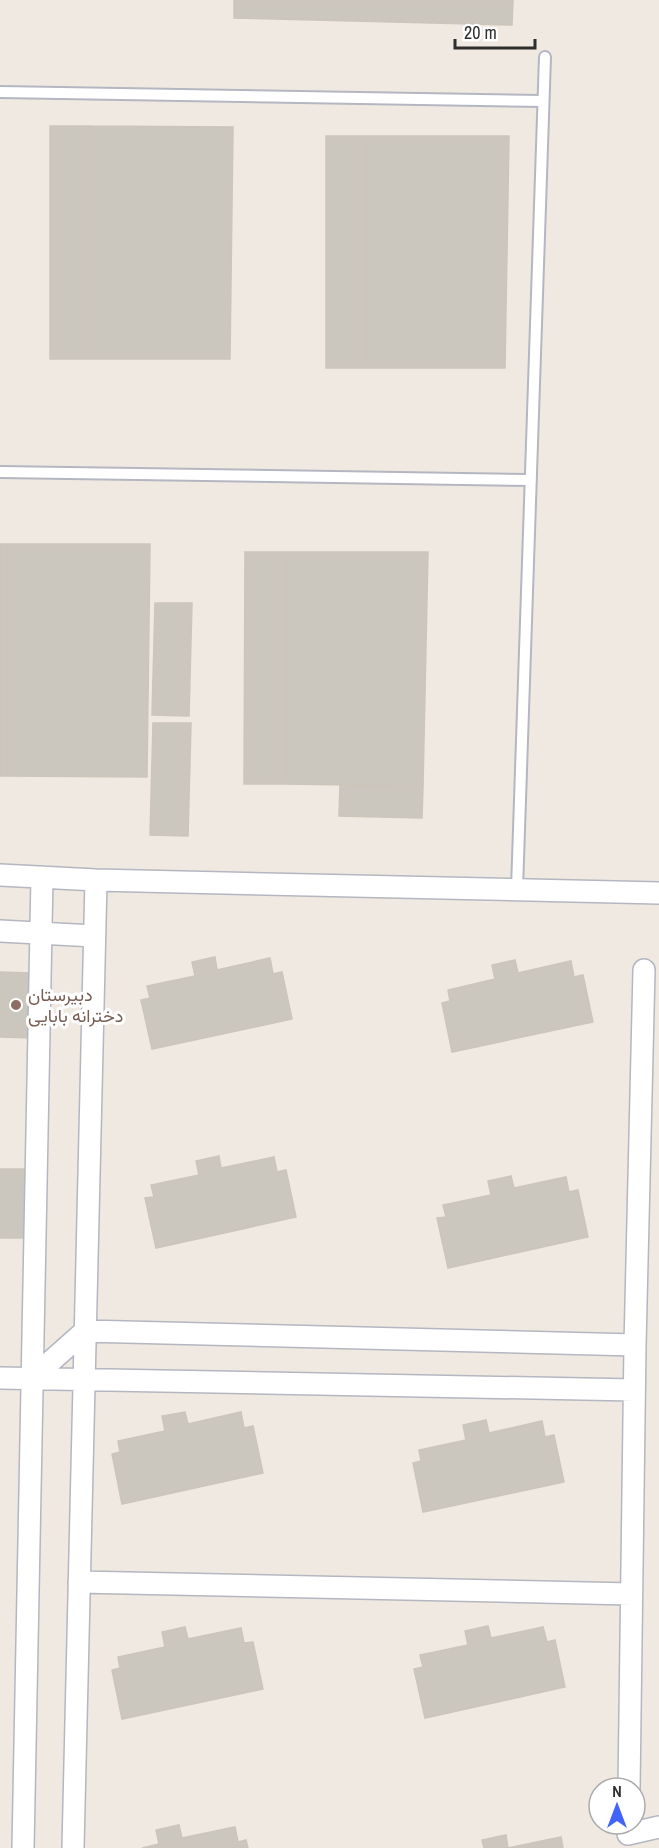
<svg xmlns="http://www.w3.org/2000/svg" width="659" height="1848" font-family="'Archivo Narrow',Vazirmatn,sans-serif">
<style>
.building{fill:#cbc7bf;stroke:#cbc5ba;stroke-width:1.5}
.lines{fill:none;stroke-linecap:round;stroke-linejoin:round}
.service-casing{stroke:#b4b7c1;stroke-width:14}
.minor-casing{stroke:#b4b7c1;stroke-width:24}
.service{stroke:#fff;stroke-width:10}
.minor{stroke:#fff;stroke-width:21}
.education-dot{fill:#8d6e63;stroke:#fff;stroke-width:2}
.labels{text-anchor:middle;stroke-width:6;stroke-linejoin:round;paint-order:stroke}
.education-label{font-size:18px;fill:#785e54;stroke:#fff;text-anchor:start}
</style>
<rect width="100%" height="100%" fill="#efe9e1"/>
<!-- building -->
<path class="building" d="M234,0H513L512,25L234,18Z
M50,126H91V359H50Z
M91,126L233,127L230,359H91Z
M326,136H366V368H326Z
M366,136H509L505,368H366Z
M0,544H8V776H0Z
M8,544H150L147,777L8,776Z
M245,552H286V784H244Z
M286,552H428L423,786L286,784Z
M155,603H192L189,716L152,715Z
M153,723H191L188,836L150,835Z
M340,785L423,786L422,818L339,816Z
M215,957L217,970L270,958L273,974L282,972L292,1019L152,1049L141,1000L150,998L147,986L195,976L192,962Z
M515,960L518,973L571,961L574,977L583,975L593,1022L452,1052L442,1003L450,1001L448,990L495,979L492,965Z
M0,972L30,973L33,1038L0,1037Z
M219,1156L221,1168L274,1157L277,1172L286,1170L296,1217L156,1248L145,1198L154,1197L151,1185L199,1175L196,1161Z
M0,1169H27L25,1238H0Z
M511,1176L514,1188L566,1177L569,1192L578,1190L588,1237L448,1268L437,1218L446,1217L443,1205L491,1195L488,1181Z
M185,1412L188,1424L241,1412L244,1428L253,1426L263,1473L122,1504L112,1454L120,1452L118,1441L165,1431L162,1416Z
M486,1420L489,1433L542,1421L545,1437L554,1435L564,1482L423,1512L413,1463L421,1461L419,1450L466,1440L463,1425Z
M488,1626L491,1638L543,1627L547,1642L555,1640L565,1687L425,1718L414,1669L423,1667L420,1655L468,1645L465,1631Z
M185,1627L188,1639L241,1628L244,1643L253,1642L263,1689L122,1719L112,1670L120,1668L118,1657L165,1647L162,1632Z
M179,1825L182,1838L235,1827L238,1842L246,1840L248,1848H142L159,1844L156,1830Z
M506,1835L508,1848L561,1837L563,1848H484L482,1840Z"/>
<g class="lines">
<defs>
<path id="service" d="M0,92L543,101
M0,472L531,480
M517,889L545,57"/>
<path id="minor" d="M0,875L96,880L659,893
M0,931L94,936
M0,1378L634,1390
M32,1378L85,1331L635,1345
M79,1582L631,1594
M629,1788L635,1345L644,970
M628,1834L659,1827
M23,1848L42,877
M73,1848L96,880"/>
</defs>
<!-- service casing -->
<use href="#service" class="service-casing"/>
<!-- minor casing -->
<use href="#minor" class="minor-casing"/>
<!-- service -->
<use href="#service" class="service"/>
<!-- minor -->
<use href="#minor" class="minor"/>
</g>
<!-- markers -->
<circle class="education-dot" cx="16" cy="1005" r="6"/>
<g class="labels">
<!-- education labels -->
<g class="education-label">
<text x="28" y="1001">دبیرستان<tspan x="28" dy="21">دخترانه بابایی</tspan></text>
</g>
</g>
<!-- north arrow -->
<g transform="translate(617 1806)"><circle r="28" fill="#ffffff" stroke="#ababab" stroke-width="1.5"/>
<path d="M0-4.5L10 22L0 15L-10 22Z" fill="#4264fb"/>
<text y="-9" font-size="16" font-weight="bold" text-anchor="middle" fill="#2e2e2e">N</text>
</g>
<!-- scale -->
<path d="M455 39v9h80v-9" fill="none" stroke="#2e2e2e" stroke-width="3"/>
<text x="464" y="39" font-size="18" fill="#2e2e2e" stroke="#ffffff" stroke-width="4.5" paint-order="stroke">20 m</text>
</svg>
